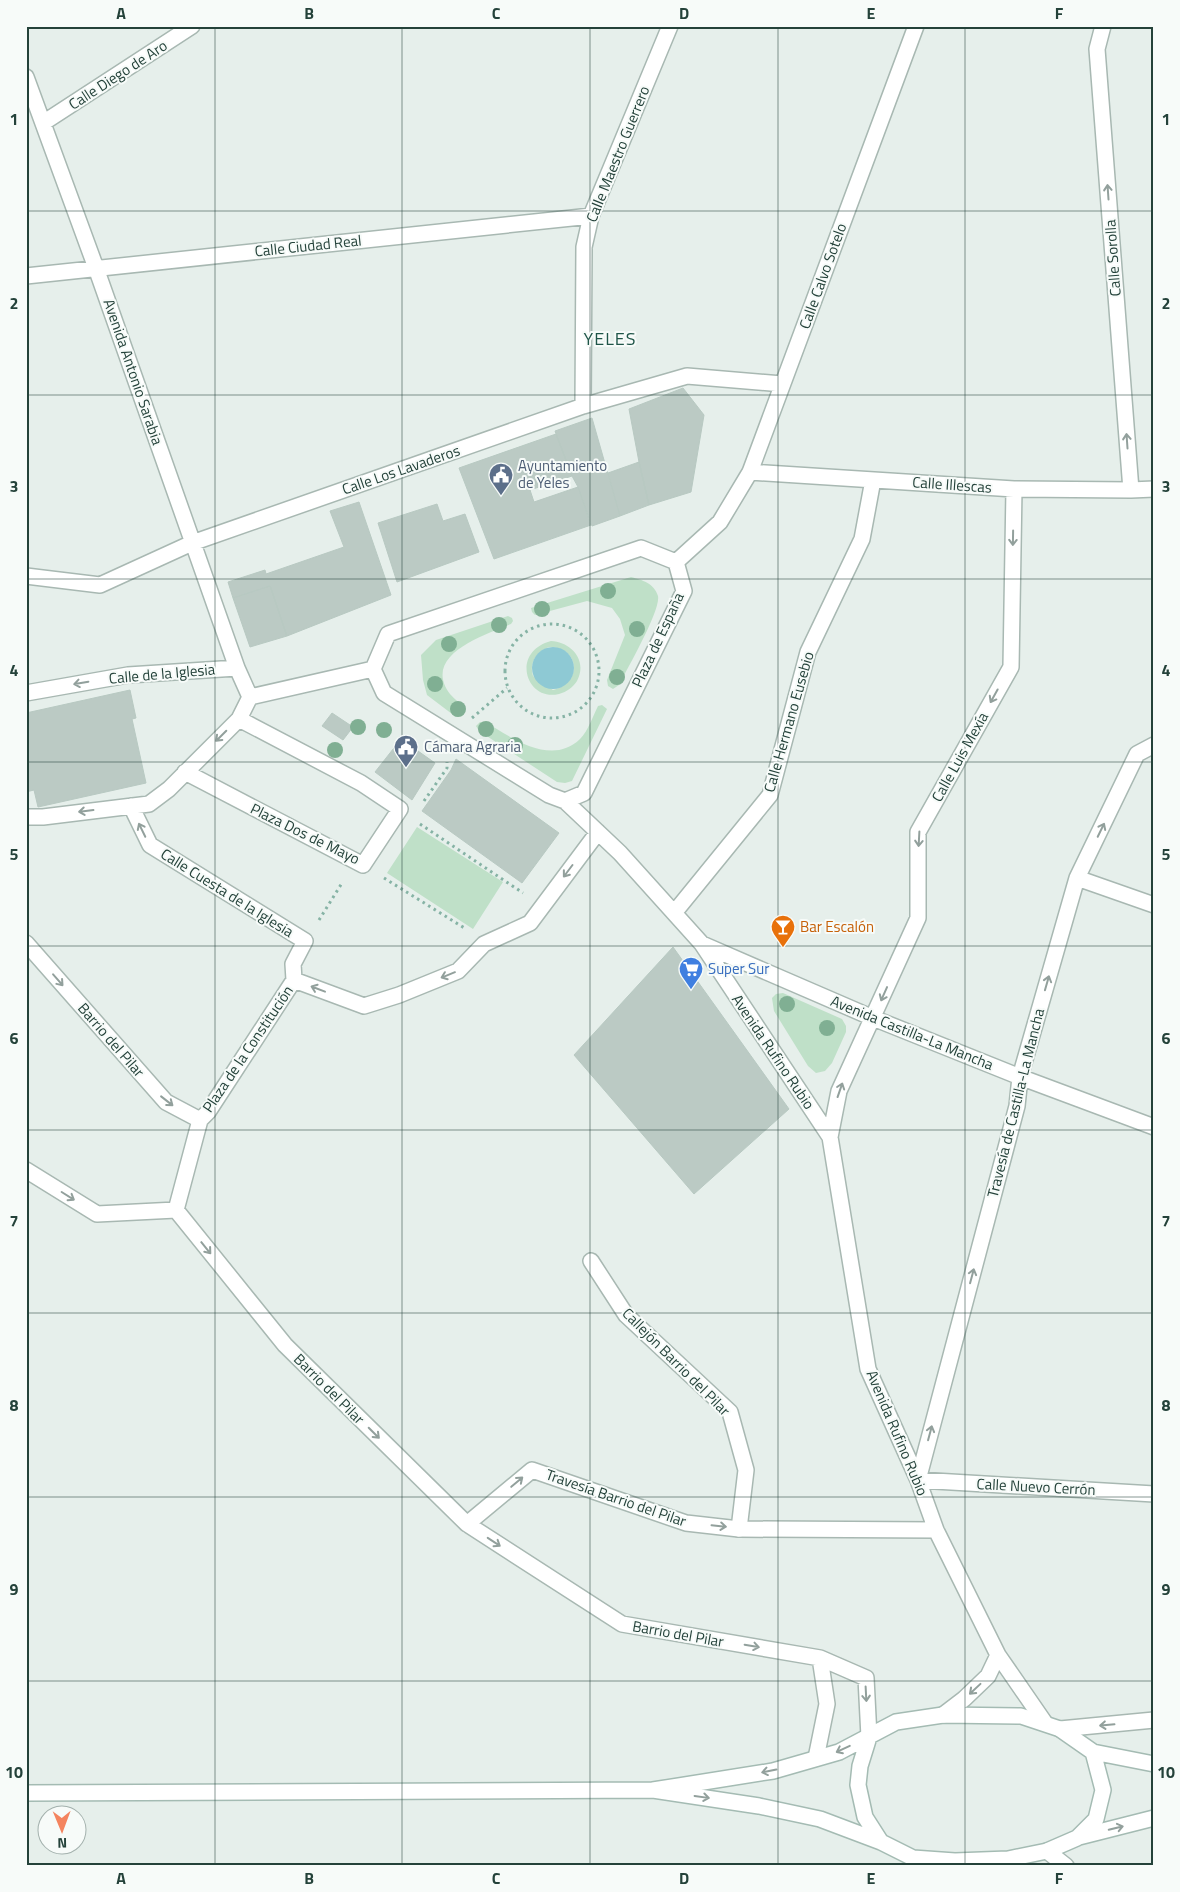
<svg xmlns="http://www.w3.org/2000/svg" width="1180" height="1892" font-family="'Titillium Web',sans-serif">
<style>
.green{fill:#bfe0c8;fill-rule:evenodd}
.water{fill:#8ec9d4}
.building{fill:#bbcac4;stroke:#b8c9c2}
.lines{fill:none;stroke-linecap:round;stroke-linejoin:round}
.service-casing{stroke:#a8b8b2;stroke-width:18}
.minor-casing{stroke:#a8b8b2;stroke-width:18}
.secondary-casing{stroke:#a4bbb3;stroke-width:18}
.path{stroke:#86b3a5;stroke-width:3;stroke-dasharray:2.5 4;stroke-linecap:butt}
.service{stroke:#fff;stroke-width:15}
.minor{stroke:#fff;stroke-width:15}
.secondary{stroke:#fff;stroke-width:15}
.tree{fill:#80af93}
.oneway{stroke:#92a09c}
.grid{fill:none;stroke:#24423a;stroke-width:1;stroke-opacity:0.55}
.labels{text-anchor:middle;stroke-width:4;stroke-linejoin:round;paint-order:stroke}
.street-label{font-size:15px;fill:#24423a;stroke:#f7fbf9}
.service-label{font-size:15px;fill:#4e5e75;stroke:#f7fbf9;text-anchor:start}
.food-label{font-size:15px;fill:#c56008;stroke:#f7fbf9;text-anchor:start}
.shop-label{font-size:15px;fill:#366cbe;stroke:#f7fbf9;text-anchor:start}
.quarter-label{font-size:18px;letter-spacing:1px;fill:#1f5548;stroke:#f7fbf9}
.neatline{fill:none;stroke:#24423a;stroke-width:2}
.grid-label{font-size:16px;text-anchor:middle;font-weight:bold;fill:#24423a}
</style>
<rect width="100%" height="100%" fill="#e6efeb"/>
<!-- green -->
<path class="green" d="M631,577C642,580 654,583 658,596C661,610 627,669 619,685L613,689L608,686L607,680L625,635L620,619L612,608L587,601L535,615L532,612L531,608Z
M508,616L512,618L513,621L511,624C484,635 421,655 450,694C454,699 460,703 465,707V712L462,716L456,717L427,695L423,680L421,655L436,640Z
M551,641C571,642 588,660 577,681C573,687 567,692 559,694C526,702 510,652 551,641ZM549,647C580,647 583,683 553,690L533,676C529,663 536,652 549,647Z
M602,705L607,709L572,781L565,783L557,782L479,731L476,726L480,722H485C511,737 551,767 580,739C588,731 593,716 598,706Z
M417,827L503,882L473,929L387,873Z
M783,993L842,1019L846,1026V1032L832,1063L825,1071L816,1073L808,1066L774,1011L772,998L776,994Z"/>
<!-- water -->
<path class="water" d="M532 668a21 21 0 1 1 42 0a21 21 0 1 1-42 0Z"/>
<!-- building -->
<path class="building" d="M683,388L704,415L691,492L649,505L639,462L629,409Z
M592,418L620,516L592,526L578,487L572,476L555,431Z
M556,434L572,476L530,490L534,502L578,487L591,525L494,559L459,468Z
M639,462L649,505L620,516L608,473Z
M359,502L391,595L287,636L270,586L233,598L228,582L265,570L266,574L344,547L330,511Z
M437,504L443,521L465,514L479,552L397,582L378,523Z
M270,586L287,636L250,647L233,598Z
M130,690L136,718L132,719L146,783L38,807L34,790L26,792V713Z
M332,713L353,727L343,740L322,726Z
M401,739L435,763L412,800L375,772Z
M456,759L559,833L522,883L422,811L451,770Z
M673,947L789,1109L694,1194L574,1055Z"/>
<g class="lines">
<defs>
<path id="service" d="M591,1261L626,1315L730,1412L746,1470L739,1529"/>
<path id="minor" d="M1103,26L1097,49L1131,490
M26,77L96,268L237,668
M43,123L192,26
M26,276L591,216
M583,406L584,247L591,216L670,26
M750,472L1014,489L1131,490L1154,489
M641,548L676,562L684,591L584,793L565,801L549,795L384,693L373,669L388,634Z
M676,562L720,522L750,472L916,26
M26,576L100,585L192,543L583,406L687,376L782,384
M26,693L128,675L237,668L250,697
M250,697L373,669
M1154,745L1137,754L1077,878L1020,1077L1017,1106L918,1480L1154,1494
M185,772L363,865L400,809L361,783L239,719
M565,801L620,853L702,944L830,1137L868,1369L918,1480L936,1530L998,1655L1045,1723
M131,806L150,845L305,941L293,964L294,980
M26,817H43L149,804L169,789L239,719L250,697
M1077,878L1154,905
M674,913L770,795L808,652L862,539L873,480
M26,943L166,1102L200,1120L176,1210
M702,944L873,1018L1020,1077L1154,1127
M200,1120L208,1112L294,980L364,1006L399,995L458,971L484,944L530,923L598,832
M830,1137L839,1091L918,918V832L1011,667L1014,489
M26,1170L97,1214L176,1210
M176,1210L285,1345L467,1524L622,1624L820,1658L866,1678L869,1737
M467,1524L532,1470L686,1523L739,1529L936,1530
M943,1715L964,1699L988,1676L998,1655
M1060,1729L1154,1720
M816,1758L827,1704L820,1658
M1047,1851L1066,1866"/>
<path id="secondary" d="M869,1737L860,1766L858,1785L865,1817L881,1842
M1093,1752L1154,1764
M26,1793L653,1790L759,1806L820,1819L881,1842L913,1858L955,1861L1008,1859L1047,1851L1077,1838L1096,1819L1103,1790L1093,1752L1060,1729L1021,1716L943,1715L896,1722L839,1752L773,1771L653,1790
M1079,1837L1154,1818"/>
</defs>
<!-- service casing -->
<use href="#service" class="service-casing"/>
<!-- minor casing -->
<use href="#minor" class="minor-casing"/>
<!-- secondary casing -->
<use href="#secondary" class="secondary-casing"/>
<!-- path -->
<path class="path" d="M505 671a47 47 0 1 1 94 0a47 47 0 1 1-94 0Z
M472,718L507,688
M424,801L447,768V762
M420,824L523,893
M384,878L466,929
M319,920L342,883"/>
<!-- service -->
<use href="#service" class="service"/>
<!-- minor -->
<use href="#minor" class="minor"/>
<!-- secondary -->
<use href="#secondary" class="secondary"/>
</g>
<!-- trees -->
<g class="tree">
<circle cx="608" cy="591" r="8"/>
<circle cx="542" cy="609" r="8"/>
<circle cx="499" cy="625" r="8"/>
<circle cx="637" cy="629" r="8"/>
<circle cx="449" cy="644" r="8"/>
<circle cx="617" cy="677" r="8"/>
<circle cx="435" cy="684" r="8"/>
<circle cx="458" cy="709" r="8"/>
<circle cx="358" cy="727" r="8"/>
<circle cx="486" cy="729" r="8"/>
<circle cx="384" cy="730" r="8"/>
<circle cx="515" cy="745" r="8"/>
<circle cx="335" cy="750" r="8"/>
<circle cx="787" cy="1004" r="8"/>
<circle cx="827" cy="1028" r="8"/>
</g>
<!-- one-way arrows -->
<defs><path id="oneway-shaft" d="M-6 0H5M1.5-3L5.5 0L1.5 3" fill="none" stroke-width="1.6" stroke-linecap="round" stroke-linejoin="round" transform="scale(1.25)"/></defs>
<g class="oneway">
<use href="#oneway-shaft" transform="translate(1108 192) rotate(-94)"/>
<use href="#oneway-shaft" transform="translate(1127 441) rotate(-94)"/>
<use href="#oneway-shaft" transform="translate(1013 538) rotate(91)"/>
<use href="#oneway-shaft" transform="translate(81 683) rotate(170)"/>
<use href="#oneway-shaft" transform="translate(994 696) rotate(119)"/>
<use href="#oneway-shaft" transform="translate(221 736) rotate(135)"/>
<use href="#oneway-shaft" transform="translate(86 811) rotate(173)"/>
<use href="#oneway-shaft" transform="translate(142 830) rotate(-116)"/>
<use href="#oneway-shaft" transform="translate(1101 830) rotate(-64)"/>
<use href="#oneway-shaft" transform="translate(919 839) rotate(93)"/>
<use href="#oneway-shaft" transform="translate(568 871) rotate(127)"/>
<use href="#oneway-shaft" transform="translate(448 975) rotate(158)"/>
<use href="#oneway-shaft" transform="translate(58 980) rotate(49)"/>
<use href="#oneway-shaft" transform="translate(1047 983) rotate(-74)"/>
<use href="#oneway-shaft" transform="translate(318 989) rotate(-159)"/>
<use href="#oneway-shaft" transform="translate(884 994) rotate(114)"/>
<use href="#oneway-shaft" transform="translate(840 1090) rotate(-71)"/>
<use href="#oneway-shaft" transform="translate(167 1101) rotate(38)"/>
<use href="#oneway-shaft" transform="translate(68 1196) rotate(32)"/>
<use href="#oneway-shaft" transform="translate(206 1248) rotate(51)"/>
<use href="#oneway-shaft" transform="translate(972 1276) rotate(-75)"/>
<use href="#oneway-shaft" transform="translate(374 1433) rotate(45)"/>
<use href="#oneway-shaft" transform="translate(930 1433) rotate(-75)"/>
<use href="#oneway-shaft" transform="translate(517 1482) rotate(-40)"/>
<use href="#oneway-shaft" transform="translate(719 1526) rotate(6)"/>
<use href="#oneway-shaft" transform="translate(494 1542) rotate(33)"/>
<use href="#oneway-shaft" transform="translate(752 1646) rotate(10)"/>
<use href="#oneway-shaft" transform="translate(975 1689) rotate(137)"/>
<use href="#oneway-shaft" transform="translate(866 1694) rotate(87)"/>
<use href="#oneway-shaft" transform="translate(1107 1725) rotate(175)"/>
<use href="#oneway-shaft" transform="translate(843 1749) rotate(155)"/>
<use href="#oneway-shaft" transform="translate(769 1771) rotate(169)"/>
<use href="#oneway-shaft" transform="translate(702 1797) rotate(8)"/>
<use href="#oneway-shaft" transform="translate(1116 1828) rotate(-14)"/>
</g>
<!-- grid -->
<path class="grid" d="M215,26V1866M402,26V1866M590,26V1866M778,26V1866M965,26V1866M26,211H1154M26,395H1154M26,579H1154M26,762H1154M26,946H1154M26,1130H1154M26,1313H1154M26,1497H1154M26,1681H1154"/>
<!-- icons -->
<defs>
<symbol id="civic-pin" viewBox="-11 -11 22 30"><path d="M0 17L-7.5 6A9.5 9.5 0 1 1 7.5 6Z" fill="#5c6f8a" stroke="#f7fbf9"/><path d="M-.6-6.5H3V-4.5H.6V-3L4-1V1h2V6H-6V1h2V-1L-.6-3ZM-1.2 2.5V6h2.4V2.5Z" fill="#fff"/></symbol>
<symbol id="bar-pin" viewBox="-11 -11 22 30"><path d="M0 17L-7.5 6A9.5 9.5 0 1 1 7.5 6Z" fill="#e8710a" stroke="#f7fbf9"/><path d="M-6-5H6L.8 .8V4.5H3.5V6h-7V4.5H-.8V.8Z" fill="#fff"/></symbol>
<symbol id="supermarket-pin" viewBox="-11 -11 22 30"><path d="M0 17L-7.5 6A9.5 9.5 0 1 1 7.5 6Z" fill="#3f7fe0" stroke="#f7fbf9"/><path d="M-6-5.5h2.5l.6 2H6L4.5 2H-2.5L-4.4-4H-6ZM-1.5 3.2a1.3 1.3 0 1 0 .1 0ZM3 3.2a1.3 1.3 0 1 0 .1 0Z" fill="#fff"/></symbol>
</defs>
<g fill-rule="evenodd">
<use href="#civic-pin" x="487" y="461" width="28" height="38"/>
<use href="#civic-pin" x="392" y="733" width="28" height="38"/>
<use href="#bar-pin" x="769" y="913" width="28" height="38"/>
<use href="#supermarket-pin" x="677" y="955" width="28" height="38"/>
</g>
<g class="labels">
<!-- street labels -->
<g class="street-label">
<text transform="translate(118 75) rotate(-33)" y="5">Calle Diego de Aro</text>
<text transform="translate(618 154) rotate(-68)" y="5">Calle Maestro Guerrero</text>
<text transform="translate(308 246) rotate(-6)" y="5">Calle Ciudad Real</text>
<text transform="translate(1113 258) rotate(-94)" y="5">Calle Sorolla</text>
<text transform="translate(823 276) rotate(-70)" y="5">Calle Calvo Sotelo</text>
<text transform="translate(133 372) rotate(71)" y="5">Avenida Antonio Sarabia</text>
<text transform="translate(401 470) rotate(-19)" y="5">Calle Los Lavaderos</text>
<text transform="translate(952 485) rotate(4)" y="5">Calle Illescas</text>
<text transform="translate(658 640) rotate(-65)" y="5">Plaza de España</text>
<text transform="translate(162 674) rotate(-5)" y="5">Calle de la Iglesia</text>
<text transform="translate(789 722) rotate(-74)" y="5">Calle Hermano Eusebio</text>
<text transform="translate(960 757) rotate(-61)" y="5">Calle Luis Mexía</text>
<text transform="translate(305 834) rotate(26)" y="5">Plaza Dos de Mayo</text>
<text transform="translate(227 893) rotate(32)" y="5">Calle Cuesta de la Iglesia</text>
<text transform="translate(912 1033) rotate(22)" y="5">Avenida Castilla-La Mancha</text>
<text transform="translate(111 1040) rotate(49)" y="5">Barrio del Pilar</text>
<text transform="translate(248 1049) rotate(-56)" y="5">Plaza de la Constitución</text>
<text transform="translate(773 1052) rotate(56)" y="5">Avenida Rufino Rubio</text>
<text transform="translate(1016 1103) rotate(-76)" y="5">Travesía de Castilla-La Mancha</text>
<text transform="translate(676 1362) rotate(45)" y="5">Callejón Barrio del Pilar</text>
<text transform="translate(329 1389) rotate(45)" y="5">Barrio del Pilar</text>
<text transform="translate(897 1433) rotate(67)" y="5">Avenida Rufino Rubio</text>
<text transform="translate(1036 1487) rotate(3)" y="5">Calle Nuevo Cerrón</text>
<text transform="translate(616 1498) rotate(19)" y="5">Travesía Barrio del Pilar</text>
<text transform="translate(678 1634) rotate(10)" y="5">Barrio del Pilar</text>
</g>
<!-- service labels -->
<g class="service-label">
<text x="518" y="471">Ayuntamiento<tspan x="518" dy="17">de Yeles</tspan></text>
<text x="424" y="752">Cámara Agraria</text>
</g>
<!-- food labels -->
<g class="food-label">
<text x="800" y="932">Bar Escalón</text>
</g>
<!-- shop labels -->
<g class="shop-label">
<text x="708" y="974">Super Sur</text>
</g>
<!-- quarter labels -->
<g class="quarter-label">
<text x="610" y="345">YELES</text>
</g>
</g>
<!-- border -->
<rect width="1180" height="1892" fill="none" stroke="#f7fbf9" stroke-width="55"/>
<!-- north arrow -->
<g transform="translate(62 1830) rotate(179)"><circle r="24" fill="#f7fbf9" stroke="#a3b1ad"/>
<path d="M0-4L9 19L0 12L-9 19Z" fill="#f4845f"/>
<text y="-8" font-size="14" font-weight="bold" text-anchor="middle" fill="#24423a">N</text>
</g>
<rect x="28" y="28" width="1124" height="1836" class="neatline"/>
<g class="grid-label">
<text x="121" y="19">A</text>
<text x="309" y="19">B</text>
<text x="496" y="19">C</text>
<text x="684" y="19">D</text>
<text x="871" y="19">E</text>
<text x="1059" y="19">F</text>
<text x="14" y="125">1</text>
<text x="1166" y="125">1</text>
<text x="14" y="309">2</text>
<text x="1166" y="309">2</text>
<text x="14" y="492">3</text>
<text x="1166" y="492">3</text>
<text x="14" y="676">4</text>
<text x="1166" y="676">4</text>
<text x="14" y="860">5</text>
<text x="1166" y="860">5</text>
<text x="14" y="1044">6</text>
<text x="1166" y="1044">6</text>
<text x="14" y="1227">7</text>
<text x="1166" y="1227">7</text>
<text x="14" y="1411">8</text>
<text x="1166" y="1411">8</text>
<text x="14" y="1595">9</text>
<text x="1166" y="1595">9</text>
<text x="14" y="1778">10</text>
<text x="1166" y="1778">10</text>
<text x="121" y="1884">A</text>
<text x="309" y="1884">B</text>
<text x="496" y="1884">C</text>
<text x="684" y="1884">D</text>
<text x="871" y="1884">E</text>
<text x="1059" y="1884">F</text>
</g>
</svg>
